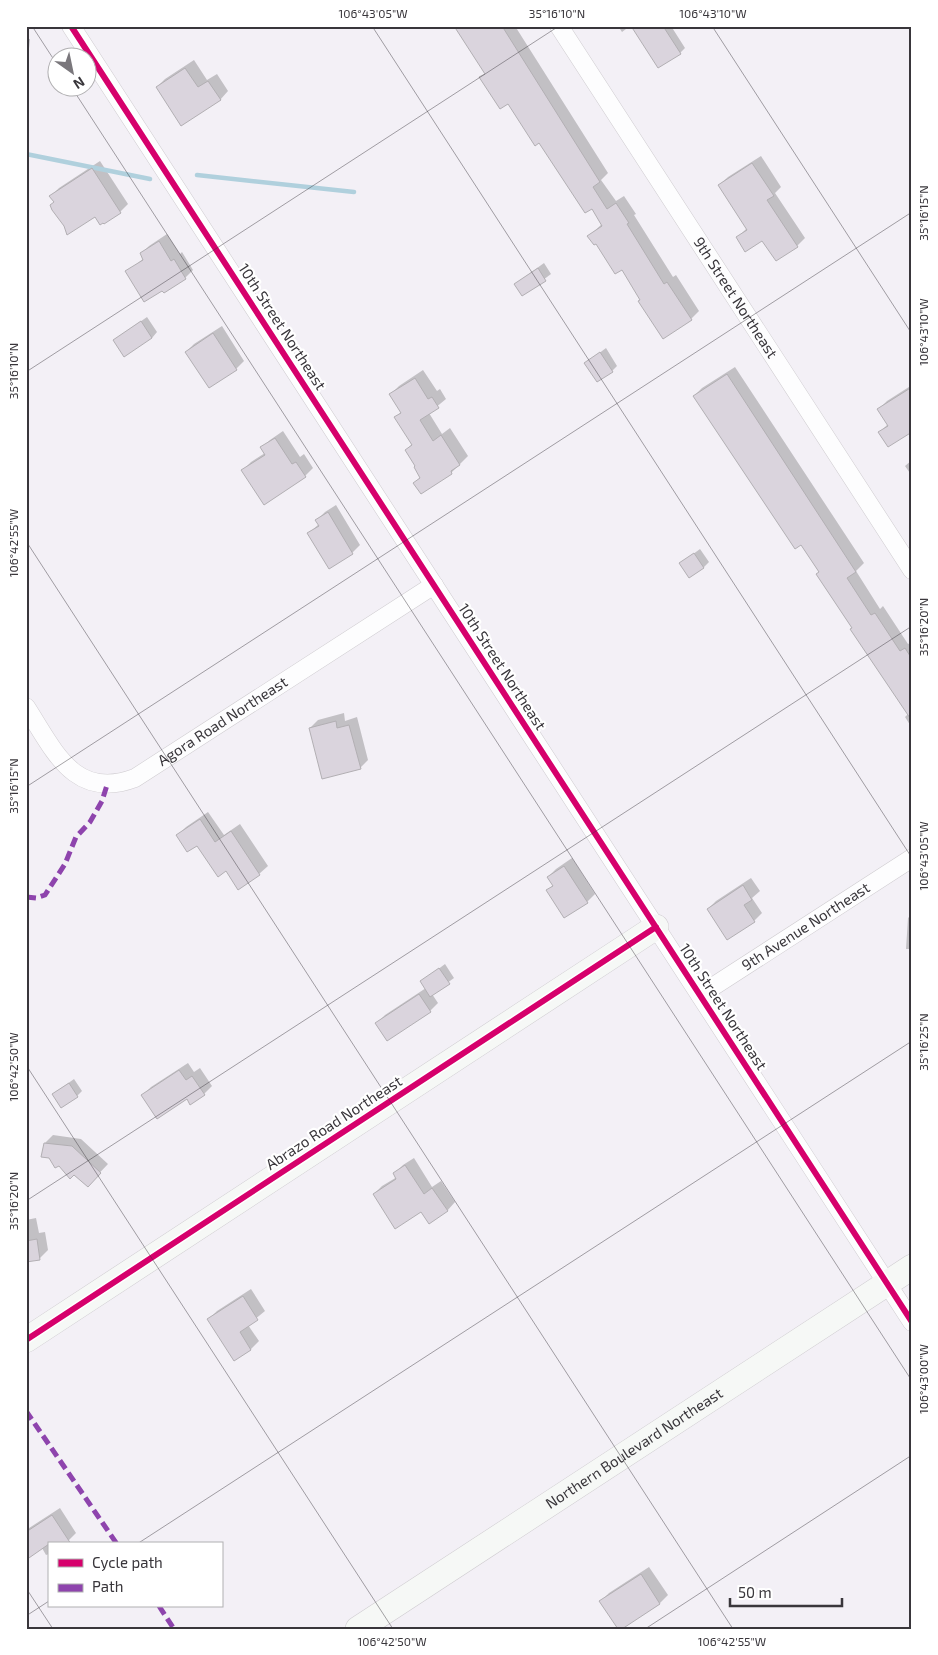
<svg xmlns="http://www.w3.org/2000/svg" width="938" height="1655" font-family="'Exo 2',sans-serif">
<style>
.shadow{fill:#0003}
.lines{fill:none;stroke-linecap:round;stroke-linejoin:round}
.stream{stroke:#b0d0dd;stroke-width:4.5}
.building{fill:#dad4dd;stroke:#b2afb3}
.street-casing{stroke:#cfccd0;stroke-width:19}
.secondary-casing{stroke:#cfccd0;stroke-width:26}
.street{stroke:#fdfdfe;stroke-width:18}
.secondary{stroke:#f6f8f6;stroke-width:25}
.quiet{stroke:#8e44ad;stroke-width:5;stroke-dasharray:10 5;stroke-linecap:butt}
.cycleway-casing{stroke:#fff;stroke-width:9}
.cycleway{stroke:#d6006c;stroke-width:6}
.ticks{fill:none;stroke:#39363b;stroke-width:1;stroke-opacity:0.45}
.labels{text-anchor:middle;stroke-width:4.5;stroke-linejoin:round;paint-order:stroke}
.street-label{font-size:15px;fill:#39363b;stroke:#fff}
.neatline{fill:none;stroke:#39363b;stroke-width:2}
.ticks-label{font-size:12px;text-anchor:middle;fill:#39363b}
</style>
<rect width="100%" height="100%" fill="#f3f0f6"/>
<!-- shadow -->
<path class="shadow" d="M456,26H515L608,173L601,180L616,201L624,196L636,214L634,215L673,277L676,275L699,311L691,319L642,299L622,268L589,236L602,224L592,208L508,103L481,77L486,73Z
M618,26H630L622,32Z
M669,26H671L685,48L680,53L649,39Z
M26,31H29L28,39H30L28,58L26,60Z
M194,60L207,80L217,74L228,91L220,100L157,87L165,79Z
M761,156L781,187L775,193L805,238L797,246L763,239L738,237L747,228L719,185L728,177Z
M100,161L128,204L120,212L95,215L55,201L51,196L59,188Z
M167,234L180,254L182,252L193,270L185,278L127,272L144,258L141,254L149,246Z
M544,263L551,274L523,295L515,284Z
M147,317L157,332L152,338L114,340Z
M222,326L244,361L236,369L209,387L186,352L194,344Z
M606,348L617,366L612,371L586,363Z
M735,367L864,563L856,571L880,609L883,606L908,644L912,642V728L905,717L908,714L853,628L802,544L694,396L702,388Z
M423,370L437,391L440,389L446,399L429,413L442,434L450,428L468,456L451,473L415,483L421,476L417,466L406,450L412,444L396,417L402,411L391,394L399,386Z
M912,385V430L880,432L888,424L879,409L887,401Z
M283,431L300,457L304,454L313,468L305,476L243,470L251,462L265,453L262,448L270,440Z
M912,460V476L905,466Z
M336,505L360,545L352,553L309,533L319,524L317,520L325,512Z
M700,549L709,562L703,568L681,563Z
M344,713L345,721L357,717L368,760L360,768L310,728L318,720Z
M208,812L224,835L240,824L268,866L259,874L238,888L226,870L197,844L178,835L186,827Z
M572,858L595,894L587,902L548,890L553,885L548,877L556,869Z
M751,878L760,891L752,898L762,913L754,921L708,909L716,901Z
M912,914V949H906L908,918Z
M445,964L454,978L432,994L438,1003L430,1011L377,1023L385,1015L426,988L421,982Z
M188,1063L194,1072L200,1068L212,1086L204,1094L143,1095L151,1087Z
M74,1079L82,1091L77,1096L53,1094Z
M53,1135L81,1139L108,1164L88,1185L50,1157L45,1143Z
M414,1158L432,1187L441,1181L455,1202L447,1211L422,1210L374,1194L382,1186L397,1177L395,1173L403,1165Z
M36,1218L39,1233L45,1232L48,1250L40,1258L26,1261V1220Z
M251,1289L265,1311L248,1325L259,1341L251,1349L235,1359L209,1319L217,1311Z
M60,1508L76,1533L68,1541L49,1544V1554L46,1555L42,1548L26,1553V1530Z
M649,1567L668,1595L660,1603L620,1629L601,1601L609,1593Z"/>
<g class="lines">
<!-- stream -->
<path class="stream" d="M26,154L150,179
M197,175L354,192"/>
</g>
<!-- building -->
<path class="building" d="M454,26H502L600,182L593,187L607,209L616,203L629,223L627,224L664,284L667,282L692,320L663,339L638,301L640,300L622,270L615,274L596,244L594,245L587,236L602,226L592,209L585,213L539,143L535,146L508,104L500,109L479,77L485,74Z
M631,26H663L681,54L658,68Z
M185,68L198,87L208,81L221,100L181,126L156,87Z
M752,163L774,196L767,200L798,247L776,261L762,241L745,252L736,237L747,230L718,185Z
M92,168L121,213L104,224L103,223L100,225L95,217L67,235L64,226L52,210L50,205L54,202L49,196Z
M159,241L171,261L174,259L186,279L164,293L162,291L144,302L125,271L143,260L140,253Z
M538,268L546,281L522,296L514,284Z
M141,321L152,338L124,357L113,340Z
M213,333L237,370L209,388L185,352Z
M600,352L613,372L597,382L584,363Z
M727,374L856,572L847,578L871,615L875,613L900,651L905,648L912,659V721L850,629L852,628L816,574L819,572L801,545L795,549L693,396Z
M415,378L428,399L432,397L439,408L420,420L433,441L441,435L460,465L451,471L452,474L421,494L413,483L420,478L414,467L415,466L405,450L412,445L394,417L401,413L389,394Z
M912,387V432L888,447L878,432L888,426L877,409Z
M275,438L292,464L296,462L306,477L264,505L241,470L265,455L260,447Z
M328,512L353,554L329,569L307,533L319,526L315,520Z
M694,553L704,568L689,578L679,563Z
M336,721L337,728L349,725L361,769L322,779L309,728Z
M200,819L215,842L231,831L260,875L238,890L226,871L218,877L197,846L187,852L176,835Z
M564,866L588,903L564,918L546,890L553,886L547,877Z
M743,885L752,900L744,905L755,922L727,940L707,909Z
M439,968L450,984L430,997L420,981Z
M419,994L431,1012L387,1041L375,1023Z
M179,1070L186,1080L192,1076L205,1095L190,1105L187,1099L157,1119L141,1095Z
M69,1083L78,1097L61,1108L52,1094Z
M44,1143L72,1146L101,1173L88,1187L74,1175L70,1179L59,1166L55,1168L49,1158L41,1157Z
M405,1165L424,1194L432,1188L448,1211L429,1224L421,1212L395,1229L373,1194L396,1179L393,1173Z
M37,1239L40,1260L26,1262V1241Z
M243,1296L258,1320L240,1332L251,1350L234,1361L207,1319Z
M52,1515L71,1544H49L26,1560V1532Z
M641,1574L660,1604L622,1629H618L599,1601Z"/>
<g class="lines">
<defs>
<g id="street">
<path d="M71,26L912,1322"/>
<path id="s1" d="M559,26L912,570"/>
<path id="s2" d="M26,707C54,750 74,801 135,778L434,585"/>
<path id="s3" d="M700,995L912,858"/>
</g>
<g id="secondary">
<path d="M26,1340L656,927"/>
<path id="s4" d="M358,1629L912,1267"/>
</g>
</defs>
<!-- street casing -->
<use href="#street" class="street-casing"/>
<!-- secondary casing -->
<use href="#secondary" class="secondary-casing"/>
<!-- street -->
<use href="#street" class="street"/>
<!-- secondary -->
<use href="#secondary" class="secondary"/>
<!-- quiet -->
<path class="quiet" d="M26,897L36,898L45,895L65,864L76,837L90,822L102,801L107,785
M26,1411L117,1544
M159,1606L174,1629"/>
<defs>
<path id="cycleway" d="M71,26L912,1322
M26,1340L656,927"/>
</defs>
<!-- cycleway casing -->
<use href="#cycleway" class="cycleway-casing"/>
<!-- cycleway -->
<use href="#cycleway" class="cycleway"/>
</g>
<!-- ticks -->
<path class="ticks" d="M32,26L58,66M372,26L912,858M712,26L912,334M72,88L912,1381M26,372L559,26M26,541L733,1629M26,787L912,212M26,1065L393,1629M26,1201L912,626M137,1544L912,1041M26,1588L53,1629M26,1616L49,1601M645,1629L912,1455"/>
<g class="labels">
<!-- street labels -->
<g class="street-label">
<text dy="5" stroke="none"><textPath href="#s1" startOffset="324">9th Street Northeast</textPath></text>
<text transform="translate(282 327) rotate(57)" y="5">10th Street Northeast</text>
<text transform="translate(502 667) rotate(57)" y="5">10th Street Northeast</text>
<text dy="5" stroke="none"><textPath href="#s2" startOffset="250">Agora Road Northeast</textPath></text>
<text dy="5" stroke="none"><textPath href="#s3" startOffset="126">9th Avenue Northeast</textPath></text>
<text transform="translate(723 1007) rotate(57)" y="5">10th Street Northeast</text>
<text transform="translate(334 1123) rotate(-33)" y="5">Abrazo Road Northeast</text>
<text dy="5" stroke="none"><textPath href="#s4" startOffset="330">Northern Boulevard Northeast</textPath></text>
</g>
</g>
<!-- border -->
<rect width="938" height="1655" fill="none" stroke="#ffffff" stroke-width="55"/>
<!-- legend -->
<rect x="48" y="1542" width="175" height="65" fill="#ffffff" stroke="#b0afb1"/>
<rect x="58" y="1559" width="25" height="8" fill="#d6006c" stroke="#b0afb1"/>
<text x="92" y="1568" font-size="15" fill="#39363b">Cycle path</text>
<rect x="58" y="1584" width="25" height="8" fill="#8e44ad" stroke="#b0afb1"/>
<text x="92" y="1592" font-size="15" fill="#39363b">Path</text>
<!-- north arrow -->
<g transform="translate(72 72) rotate(147)"><circle r="24" fill="#ffffff" stroke="#b0afb1"/>
<path d="M0-4L9 19L0 12L-9 19Z" fill="#7a777c"/>
<text y="-8" font-size="14" font-weight="bold" text-anchor="middle" fill="#39363b">N</text>
</g>
<!-- scale -->
<path d="M730 1598v8h112v-8" fill="none" stroke="#39363b" stroke-width="2.5"/>
<text x="738" y="1598" font-size="15" fill="#39363b" stroke="#ffffff" stroke-width="4" paint-order="stroke">50 m</text>
<rect x="28" y="28" width="882" height="1600" class="neatline"/>
<g class="ticks-label">
<text x="373" y="18">106°43'05"W</text>
<text x="557" y="18">35°16'10"N</text>
<text x="713" y="18">106°43'10"W</text>
<text transform="translate(924 213) rotate(-90)" y="4">35°16'15"N</text>
<text transform="translate(924 332) rotate(-90)" y="4">106°43'10"W</text>
<text transform="translate(14 371) rotate(-90)" y="4">35°16'10"N</text>
<text transform="translate(14 543) rotate(-90)" y="4">106°42'55"W</text>
<text transform="translate(924 627) rotate(-90)" y="4">35°16'20"N</text>
<text transform="translate(14 786) rotate(-90)" y="4">35°16'15"N</text>
<text transform="translate(924 856) rotate(-90)" y="4">106°43'05"W</text>
<text transform="translate(924 1042) rotate(-90)" y="4">35°16'25"N</text>
<text transform="translate(14 1067) rotate(-90)" y="4">106°42'50"W</text>
<text transform="translate(14 1201) rotate(-90)" y="4">35°16'20"N</text>
<text transform="translate(924 1379) rotate(-90)" y="4">106°43'00"W</text>
<text x="392" y="1646">106°42'50"W</text>
<text x="732" y="1646">106°42'55"W</text>
</g>
</svg>
